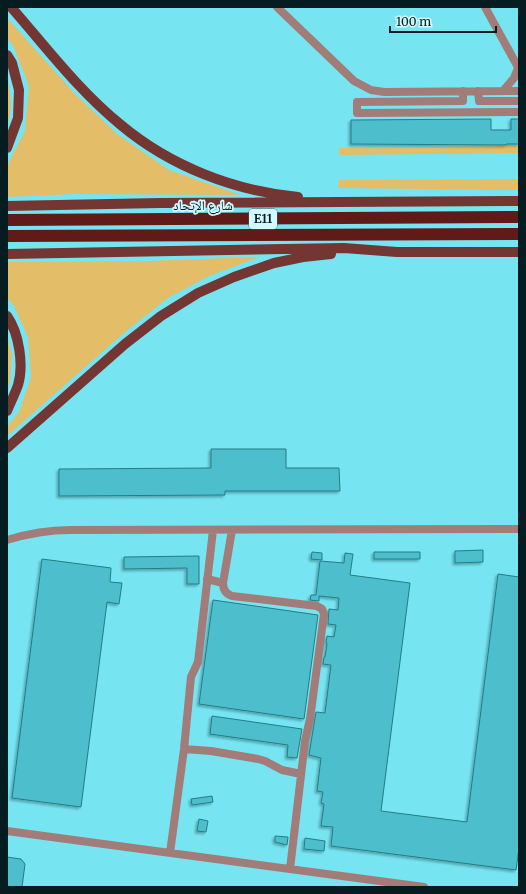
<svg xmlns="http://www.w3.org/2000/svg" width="526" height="894" font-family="Merriweather,'Noto Naskh Arabic',serif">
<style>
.green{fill:#e3bd67}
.building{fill:#4ebecb;stroke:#247d86;filter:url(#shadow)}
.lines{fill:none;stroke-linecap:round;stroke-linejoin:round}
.minor{stroke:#a17c78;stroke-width:8}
.major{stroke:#733632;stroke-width:10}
.highway{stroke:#601a18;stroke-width:12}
.labels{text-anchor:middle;stroke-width:3.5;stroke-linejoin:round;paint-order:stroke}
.shield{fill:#d2fafe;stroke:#425f63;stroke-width:1}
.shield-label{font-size:12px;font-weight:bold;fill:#051d20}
.street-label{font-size:13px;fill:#051d20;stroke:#d2fafe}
</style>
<defs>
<filter id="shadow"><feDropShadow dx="-2" dy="2" stdDeviation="1" flood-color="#0004"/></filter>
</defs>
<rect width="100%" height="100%" fill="#76e4f1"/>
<!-- green -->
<path class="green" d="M7,18L75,94L117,134L169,170L240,195L73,194L7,197V166L25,131L29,86L13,45L7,39Z
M7,77C11,93 13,110 7,126Z
M519,146V153L340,155L339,148Z
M519,179V190L338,188L339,180Z
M259,257L209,276L168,298L125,332L7,436V427L19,412L31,377L28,337L14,306L7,298V262L148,261Z
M7,335L12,355L10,382L7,390Z"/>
<!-- building -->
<path class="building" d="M491,119V130H511V119H519V144H506V145L351,144V120Z
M211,449H286V468H339L340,491H225V495L59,496V469L211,468Z
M483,550V562L455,563V551Z
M312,552L322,553V560L311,559Z
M374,552H420V559H374Z
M345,553L353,554L350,575L410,583L381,811L467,822L498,574L519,577V848L516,870L331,846L333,827L321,826L324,804L321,803L323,792L317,791L321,758L309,755L316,712L325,713L331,665L323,664L324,657H325L327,644L326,642L327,636L334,637L336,625L328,624L329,609L338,610L339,598L319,596V601L310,600L311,595H316L320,561L344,563Z
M199,556V584H187V568L124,569V557Z
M42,559L111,568L110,582L122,583L119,604L107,602L81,807L12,798Z
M213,600L318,615L304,719L199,704Z
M212,716L302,729L297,758L287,757L288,745L210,734Z
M212,796L213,802L192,805L191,799Z
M199,819L208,821L206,832L197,831Z
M275,836L288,837L287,845L275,842Z
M305,838L325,841L324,851L304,849Z
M7,857L21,859L25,864L22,887H7Z"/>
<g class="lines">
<!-- minor -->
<path class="minor" d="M277,7L354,81L371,90L384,92L519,91
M485,7L519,69
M463,91V101L357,102V113L519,112
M478,91L479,101H519
M503,91L514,78L518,68
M232,530L223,583C223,590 226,594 232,596L317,606L322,609L324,614L310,719L305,741L290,869
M7,540C30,533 47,530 70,530L519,529
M207,579L223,583
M184,749L211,751L258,759L265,761L282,770L301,774
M7,831L424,887
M170,853L184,749L191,677L198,662L213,530"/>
<!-- major -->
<path class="major" d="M11,7C46,47 79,91 121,125C170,166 234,191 298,197
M7,55L12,63L19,90L18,118L7,148
M7,206L160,203L519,201
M7,254L344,248L397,252H519
M7,316C19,333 24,365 18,385C15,394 10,403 7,411
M7,448L125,344L161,316L198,293L234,277L274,263L303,257L331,254"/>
<!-- highway -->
<path class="highway" d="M7,220L519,217
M7,236L519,234"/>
</g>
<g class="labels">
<!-- shield labels -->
<rect class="shield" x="249" y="209" width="28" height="20" rx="3"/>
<g class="shield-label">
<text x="263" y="223">E11</text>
</g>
<!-- street labels -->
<g class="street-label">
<text x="203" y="210">شارع الإتحاد</text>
</g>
</g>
<!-- border -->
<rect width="526" height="894" fill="none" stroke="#051d20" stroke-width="16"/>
<!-- scale -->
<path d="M390 26v6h106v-6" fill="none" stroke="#051d20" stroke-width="2"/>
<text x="396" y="26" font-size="12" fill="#051d20" stroke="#d2fafe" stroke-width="3" paint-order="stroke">100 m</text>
</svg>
